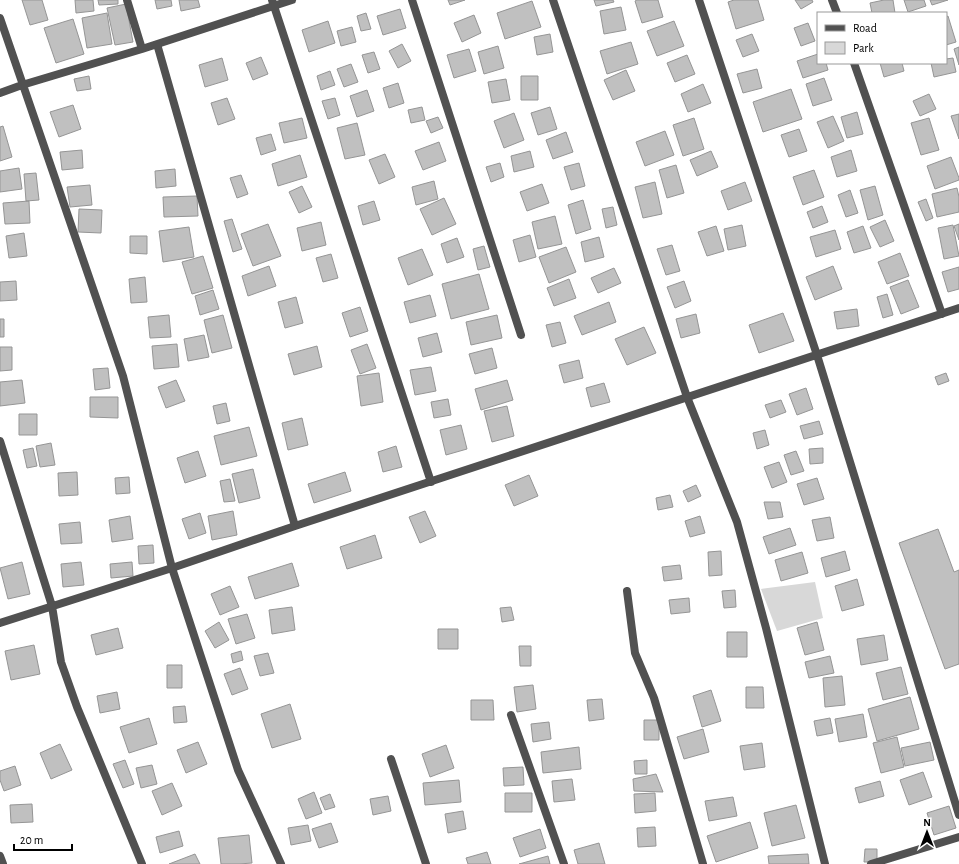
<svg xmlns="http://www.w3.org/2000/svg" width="959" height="864" font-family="'Alegreya Sans',sans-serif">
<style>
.green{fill:#d8d8d8}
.building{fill:#c0c0c0;stroke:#959595}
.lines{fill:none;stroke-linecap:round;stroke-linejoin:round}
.minor{stroke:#515151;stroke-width:8}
</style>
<rect width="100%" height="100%" fill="#fff"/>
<!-- green -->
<path class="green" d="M815,582L823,618L777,631L761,589Z"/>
<!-- building -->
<path class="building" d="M22,0H42L48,20L30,25Z
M75,0H93L94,11L76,13Z
M98,0H118V4L99,5Z
M155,0H171L172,6L157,9Z
M179,0H198L200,7L181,11Z
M448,0H465L450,5Z
M594,0H613L614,2L596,6Z
M637,0H658L663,17L642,23L635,1Z
M734,0H758L764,20L736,29L728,2Z
M795,0H812L813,2L801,9Z
M884,0H893L895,13H872L870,3Z
M904,0H924L926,6L908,12Z
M930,0H948L932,5Z
M532,1L541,27L505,39L497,13Z
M126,4L133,42L115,45L107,8Z
M621,7L626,30L604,34L600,11Z
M400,9L406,28L383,35L377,16Z
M107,13L112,44L87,48L82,18Z
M366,13L371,29L361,31L357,16Z
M474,15L481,33L462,42L454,23Z
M948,16L956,42L946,45V17Z
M73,19L84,54L56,63L44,28Z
M328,21L335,43L309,52L302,30Z
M674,21L684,46L657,56L647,31Z
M808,23L815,41L801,46L794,28Z
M352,27L356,42L341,46L337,31Z
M550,34L553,52L537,55L534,37Z
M752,34L759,51L743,57L736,40Z
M631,42L638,64L607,74L600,51Z
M402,44L411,61L398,68L389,51Z
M498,46L504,68L484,74L478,52Z
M959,47V65L954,49Z
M469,49L476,71L454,78L447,55Z
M374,52L380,69L368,73L362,55Z
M818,54V63H826L828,70L803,78L797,61Z
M687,55L695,74L675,82L667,63Z
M261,57L268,74L253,80L246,63Z
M222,58L228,80L205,87L199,65Z
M953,58L956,72L934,77L931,63H946V59Z
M880,63H902L904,71L884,77Z
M351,64L358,82L344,87L337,69Z
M757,69L762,88L743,93L737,74Z
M626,70L635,91L613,100L604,80Z
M330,71L335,85L321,90L317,76Z
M89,76L91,89L77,91L74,79Z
M521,76H538V100H521Z
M824,78L832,100L813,106L806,84Z
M506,79L510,100L492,103L488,82Z
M398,83L404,103L389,108L383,88Z
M703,84L711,103L688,112L681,94Z
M791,89L802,119L763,132L753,102Z
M367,90L374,111L357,117L350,96Z
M929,94L936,109L920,116L913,101Z
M227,98L235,119L218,125L211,103Z
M335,98L340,115L328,119L322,101Z
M73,105L81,129L59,137L50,112Z
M422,107L425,120L411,123L408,110Z
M550,107L557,129L538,135L531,113Z
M857,112L863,134L847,138L841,117Z
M514,113L524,140L504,148L494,121Z
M959,114V139L951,116Z
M833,116L844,141L828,148L817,122Z
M438,117L443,128L431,133L426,121Z
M302,118L307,138L284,143L279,123Z
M694,118L704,149L683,156L673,125Z
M929,118L939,150L921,155L911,123Z
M357,123L365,155L345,159L337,128Z
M3,126L12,157L0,161V127Z
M799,129L807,151L789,157L781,135Z
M665,131L674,155L645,166L636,142Z
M566,132L573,152L553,159L546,140Z
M271,134L276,150L261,155L256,138Z
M439,142L446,161L423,170L415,151Z
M82,150L83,168L62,170L60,152Z
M851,150L857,171L837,177L831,157Z
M530,151L534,167L514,172L511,156Z
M711,151L718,167L697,176L690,160Z
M385,154L395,177L379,184L369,160Z
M300,155L307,177L278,186L272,164Z
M951,157L959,178V180L935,189L927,166Z
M500,163L504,177L491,182L486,167Z
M579,163L585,186L571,190L564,167Z
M676,165L684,193L667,198L659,170Z
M19,168L22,189L0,192V171Z
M175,169L176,186L156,188L155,171Z
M814,170L824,197L803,205L793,177Z
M36,173L39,200L26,201L24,174Z
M241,175L248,194L237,198L230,178Z
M434,181L438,199L416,205L412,187Z
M655,182L662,214L643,218L635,187Z
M745,182L752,201L728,210L721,191Z
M542,184L549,203L527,211L520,192Z
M90,185L92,205L70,207L67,187Z
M302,186L312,207L299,213L289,192Z
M875,186L883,215L868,220L860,190Z
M957,188L959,197V212L937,217L932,194Z
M850,190L858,213L846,217L838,195Z
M197,196L198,216L164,217L163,197Z
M444,198L456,224L432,235L420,209Z
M926,199L933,218L926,221L918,202Z
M583,200L591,229L576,234L568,205Z
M29,201L30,223L5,224L3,203Z
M374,201L380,220L363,225L358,206Z
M822,206L828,222L813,228L807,212Z
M613,207L617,225L606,228L602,209Z
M79,209L102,210L101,233L78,232Z
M555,216L562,244L538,249L532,222Z
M232,219L242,249L233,252L224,221Z
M885,220L894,241L880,247L870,227Z
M321,222L326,245L302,251L297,228Z
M268,224L281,256L253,266L241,234Z
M959,224V240L954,226Z
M742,225L746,246L728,250L724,229Z
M953,225L959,256L944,259L938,228Z
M716,226L724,251L707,256L698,232Z
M863,226L871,248L854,253L847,232Z
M189,227L194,257L163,262L159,231Z
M835,230L841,249L816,257L810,237Z
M24,233L27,256L9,258L6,236Z
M530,235L536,257L519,262L513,240Z
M130,236H147V254L130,253Z
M599,237L604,257L585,262L581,242Z
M457,238L464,257L447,263L441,244Z
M672,245L680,271L666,275L657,249Z
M484,246L490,267L478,270L473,249Z
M566,247L576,272L549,283L539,257Z
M422,249L433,275L408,285L398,258Z
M900,253L909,276L887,284L878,262Z
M331,254L338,278L323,282L316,258Z
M203,256L213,288L192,294L182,262Z
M269,266L276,286L248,296L242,276Z
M833,266L842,289L815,300L806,277Z
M959,267V289L948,292L942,272Z
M614,268L621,283L598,293L591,278Z
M479,274L489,309L451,319L442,284Z
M145,277L147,302L131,303L129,279Z
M569,279L576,298L554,306L547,288Z
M908,280L919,307L901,314L890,287Z
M16,281L17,300L0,301V282Z
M684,281L691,301L675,308L667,287Z
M213,290L219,309L200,315L195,296Z
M887,294L893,315L883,318L877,297Z
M430,295L436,316L410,323L404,302Z
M296,297L303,323L285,328L278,302Z
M609,302L616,322L582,335L574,316Z
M360,307L368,331L350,337L342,313Z
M857,309L859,326L837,329L834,312Z
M783,313L794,341L759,353L749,325Z
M696,314L700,333L681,338L676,319Z
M169,315L171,337L150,338L148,317Z
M223,315L232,348L212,353L204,320Z
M497,315L502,338L471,345L466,322Z
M0,319H4V337H0Z
M560,322L566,343L552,347L546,325Z
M644,327L656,353L627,365L615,339Z
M437,333L442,352L423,357L418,338Z
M204,335L209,357L188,361L184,339Z
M177,344L179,367L154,369L152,346Z
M367,344L376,368L360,374L351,350Z
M317,346L322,367L294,375L288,354Z
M0,347H12V370L0,371Z
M492,348L497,368L475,374L469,354Z
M579,360L583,378L564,383L559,365Z
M431,367L436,391L415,395L410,370Z
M108,368L110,388L95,390L93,369Z
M379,373L383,402L361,406L357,376Z
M946,373L949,381L938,385L935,377Z
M22,380L25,403L0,406V382Z
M176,380L185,401L166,408L158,387Z
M507,380L513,400L481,410L475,389Z
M604,383L610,402L591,407L586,388Z
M806,388L813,409L797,415L789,394Z
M90,397H118V418L90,417Z
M448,399L451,415L434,418L431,402Z
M781,400L786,412L770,418L765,405Z
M226,403L230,421L217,424L213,406Z
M507,406L514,436L492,442L484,411Z
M19,414H37V435H19Z
M302,418L308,445L288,450L282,423Z
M819,421L823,434L804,439L800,426Z
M461,425L467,449L446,455L440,430Z
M249,427L257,456L221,465L214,436Z
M765,430L769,445L757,449L753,433Z
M51,443L55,465L40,467L36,446Z
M396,446L402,467L383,472L378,452Z
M33,448L37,466L27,468L23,450Z
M823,448V463L810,464L809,449Z
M198,451L206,476L185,483L177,458Z
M796,451L804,471L791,475L784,455Z
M779,462L787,482L772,488L764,467Z
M253,469L260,498L239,503L232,474Z
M77,472L78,495L59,496L58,473Z
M345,472L351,491L314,503L308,484Z
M529,475L538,496L514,506L505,485Z
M129,477L130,493L116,494L115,478Z
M817,478L824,499L804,505L797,484Z
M230,479L235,501L224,502L220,481Z
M696,485L701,496L688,502L683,491Z
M670,495L673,507L658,510L656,498Z
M764,502H780L783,517L768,519Z
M233,511L237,535L212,540L208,516Z
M425,511L436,536L420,543L409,517Z
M200,513L206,533L189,539L182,519Z
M130,516L133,539L112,542L109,520Z
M700,516L705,533L690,537L685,521Z
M830,517L834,538L817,541L812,520Z
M80,522L82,543L61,544L59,524Z
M790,528L796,545L769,554L763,537Z
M938,529L954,572L959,570V664L945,669L899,543Z
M375,535L382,558L347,569L340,547Z
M153,545L154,563L139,564L138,546Z
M721,551L722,575L709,576L708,552Z
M845,551L850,570L826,577L821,558Z
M802,552L808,573L781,581L775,560Z
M22,562L30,594L8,599L0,568Z
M81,562L84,585L63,587L61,564Z
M132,562L133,576L111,578L110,564Z
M292,563L299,586L255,599L248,577Z
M680,565L682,579L664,581L662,567Z
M857,579L864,605L842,611L835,586Z
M230,586L239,607L220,615L211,594Z
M735,590L736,607L724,608L722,591Z
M689,598L690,612L671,614L669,600Z
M292,607L295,630L272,634L269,610Z
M511,607L514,620L502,622L500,608Z
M247,614L255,638L236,644L228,619Z
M219,622L229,640L215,648L205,631Z
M817,622L824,650L805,655L797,628Z
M118,628L123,648L96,655L91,635Z
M438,629H458V649H438Z
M727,632H747V657H727Z
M884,635L888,660L861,665L857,639Z
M34,645L40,674L11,680L5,651Z
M519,646H531V666H520Z
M241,651L243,660L233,663L231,654Z
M268,653L274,673L260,676L254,656Z
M830,656L834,673L809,678L805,662Z
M167,665H182V688H167Z
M901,667L908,694L883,700L876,673Z
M240,668L248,689L232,695L224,674Z
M842,676L845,705L825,707L823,678Z
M533,685L536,709L517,712L514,687Z
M746,687H763L764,708H746Z
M711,690L721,721L702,727L693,696Z
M117,692L120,709L100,713L97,696Z
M910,697L919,729L877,741L868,709Z
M602,699L604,719L589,721L587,700Z
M471,700H493L494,720H471Z
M290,704L301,739L272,748L261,714Z
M185,706L187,722L174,723L173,707Z
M863,714L867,737L839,742L835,719Z
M149,718L157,744L129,753L120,727Z
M830,718L833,733L817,736L814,721Z
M644,720H659V740H644Z
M549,722L551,739L533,742L531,724Z
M703,729L709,752L684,759L677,737Z
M897,737L904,767L881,773L873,743Z
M198,742L207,764L186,773L177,750Z
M930,742L934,760L905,766L901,748Z
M762,743L765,767L744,770L740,746Z
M60,744L72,770L51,779L40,753Z
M446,745L454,768L430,777L422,754Z
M579,747L581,769L543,773L541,752Z
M125,760L134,784L123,788L113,764Z
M647,760V774H635L634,761Z
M152,765L157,784L141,788L136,768Z
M15,766L21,785L4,791L0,780V771Z
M523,767L524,785L504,786L503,768Z
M923,772L932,797L909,805L900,780Z
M656,774L663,792L634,791L633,779Z
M572,779L575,800L554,802L552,781Z
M459,780L461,802L425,805L423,783Z
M880,781L884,796L859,803L855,788Z
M172,783L182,806L162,815L152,791Z
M314,792L322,813L306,819L298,799Z
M505,793H532V812H505Z
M655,793L656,811L635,813L634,794Z
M330,794L335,807L325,810L320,798Z
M388,796L391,811L373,815L370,799Z
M733,797L737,816L709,821L705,801Z
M32,804L33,822L11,823L10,805Z
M796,805L805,838L772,846L764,813Z
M949,806L956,828L934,835L927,813Z
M463,811L466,829L448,833L445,814Z
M750,822L758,848L716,862L707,836Z
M331,823L338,842L319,848L312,829Z
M308,825L311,841L291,845L288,828Z
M655,827L656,846L638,847L637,828Z
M540,829L546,848L520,857L513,838Z
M179,831L183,846L160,853L156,837Z
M249,835L252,863L239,864H221L218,838Z
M599,843L605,864H578L574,850Z
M865,849H877V862H864Z
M487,852L491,864H468L466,858Z
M195,854L200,864H169Z
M808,854L809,864H769L768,856Z
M548,856L550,864H519Z"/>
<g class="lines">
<!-- minor -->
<path class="minor" d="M127,0L142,49
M272,0L431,482
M412,0L521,335
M553,0L687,397L737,522L766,628L825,864
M699,0L817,355L959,815
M832,0L837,13
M0,18L123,376L172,568L238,770L281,864
M157,44L295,526
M854,63L942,314
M0,93L22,85L142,49L292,0
M0,441L52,606L61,662L77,707L142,864
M627,591L635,653L654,698L703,864
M0,623L172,568L295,526L959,308
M511,715L564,864
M391,759L426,864
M0,856L3,864
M871,864L959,837"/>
</g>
<!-- legend -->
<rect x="817" y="12" width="130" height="52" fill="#ffffff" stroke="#999999"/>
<rect x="825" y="25" width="20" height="6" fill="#515151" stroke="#999999"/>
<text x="853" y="32" font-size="12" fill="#000000">Road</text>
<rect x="825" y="42" width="20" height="12" fill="#d8d8d8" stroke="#999999"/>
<text x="853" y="52" font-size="12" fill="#000000">Park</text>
<!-- north arrow -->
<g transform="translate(927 832)" stroke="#ffffff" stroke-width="3" paint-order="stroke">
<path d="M0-3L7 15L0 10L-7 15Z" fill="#000000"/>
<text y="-6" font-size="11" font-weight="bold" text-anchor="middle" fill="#000000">N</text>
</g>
<!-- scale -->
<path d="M14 844v6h58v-6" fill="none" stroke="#000000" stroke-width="2"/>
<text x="20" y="844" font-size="12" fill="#000000" stroke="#ffffff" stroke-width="3" paint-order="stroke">20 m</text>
</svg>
